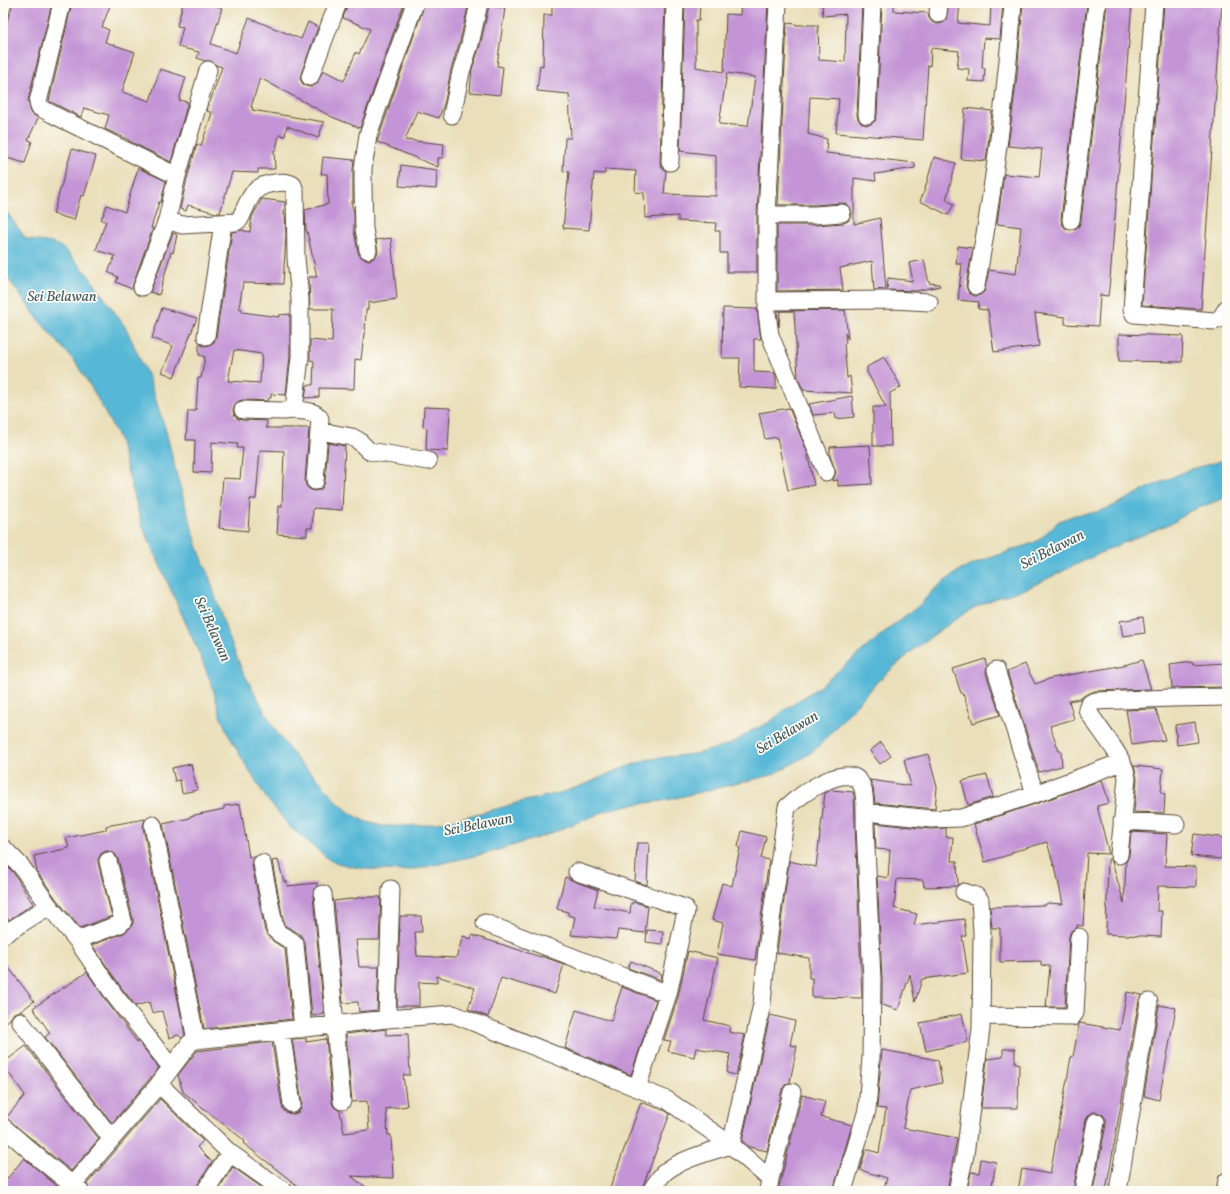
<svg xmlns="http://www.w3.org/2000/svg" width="1230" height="1194" font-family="Vollkorn,serif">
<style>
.water{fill:#57b8d6;stroke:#49717a}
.building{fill:#c495d6;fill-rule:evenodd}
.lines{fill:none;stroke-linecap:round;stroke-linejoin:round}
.minor-casing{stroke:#554535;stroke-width:19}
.minor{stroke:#fff;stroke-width:17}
.labels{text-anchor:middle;stroke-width:3.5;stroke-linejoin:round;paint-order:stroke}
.water-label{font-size:15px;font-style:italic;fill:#455c5e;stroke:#fdfcf7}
</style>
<rect width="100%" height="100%" fill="#fdfcf7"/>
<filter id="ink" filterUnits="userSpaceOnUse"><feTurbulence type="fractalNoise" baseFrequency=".025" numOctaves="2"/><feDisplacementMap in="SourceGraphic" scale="8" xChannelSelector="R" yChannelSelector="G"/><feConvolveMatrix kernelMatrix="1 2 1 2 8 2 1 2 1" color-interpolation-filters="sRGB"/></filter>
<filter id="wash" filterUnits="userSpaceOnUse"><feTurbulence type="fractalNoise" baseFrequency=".012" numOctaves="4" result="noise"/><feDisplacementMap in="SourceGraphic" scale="16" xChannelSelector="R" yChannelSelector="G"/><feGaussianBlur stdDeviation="0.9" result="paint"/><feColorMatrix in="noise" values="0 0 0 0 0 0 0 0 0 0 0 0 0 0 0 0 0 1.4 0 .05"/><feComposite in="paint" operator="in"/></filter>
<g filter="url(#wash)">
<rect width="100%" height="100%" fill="#eadfba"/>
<!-- water -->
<path class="water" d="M3,207L26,239L52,243L60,246L67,252L86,272L126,328L149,379L166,431L177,476L198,548L209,576L226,630L242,670L277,733L299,762L319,780L336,801L349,812L364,821L382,826H399L426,825L452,820L500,808L516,803L560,793L586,784L617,770L650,759L694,754L719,748L735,742L749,732L770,722L783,711L819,687L893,625L921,604L932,591L957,572L981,561L1033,543L1040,539L1059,521L1075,515L1092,513L1109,508L1148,488L1188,470L1227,459V497L1188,512L1174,522L1109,549L1028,588L994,599L977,606L962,615L918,646L877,682L817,748L803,758L772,775L663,801L628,805L611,809L544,836L492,852L421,868L403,871L366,869L349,866L331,861L290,827L267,799L247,767L228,734L221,718L212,685L199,653L142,525L119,439L94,392L76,363L42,324L3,272Z"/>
<g id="blocks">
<!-- building -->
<path class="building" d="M13,3H52L28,100L31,113L38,118L28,140L32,141L25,163L3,157V33Z
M72,3H111L102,27L109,30L105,42L135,52L122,92L150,101L160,69L186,77L179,100L188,102L171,162L129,141V140L105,129L109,115L84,108L81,117L49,101Z
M183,3H210L222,8L211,44L236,53L249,18L301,39L308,22L318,27L301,74L300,79L303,84L306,86L311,87L317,84L323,70L344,81L356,52L359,54L370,29L343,18L348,3H404L360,128L332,117L260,78L251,107L253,108L252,110L324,122L318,138L287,126L285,136L279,135L276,150H274L275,169H258V173L232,172L220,213H216L188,205L186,211L180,209L187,179L197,144L201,146L212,113L207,111L222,67L216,65L211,61H205L197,58L199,52L178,47L183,27L177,26Z
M425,3H469L460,41L451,69L445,101L439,118L417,111L405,140L444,144L443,158H438V167L377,142Z
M655,3L665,4L660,162L661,167L666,171L664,194L716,196V155L680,151L685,3H700L699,20H696V67L724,72L726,14L740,15L741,3H768L757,214V272H727V253H720V231H715L716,223L678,221V216L645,218L644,193L635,192L636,171L605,169V174L594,173L589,230L563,228L569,172L563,171L565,138H571L569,94L537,91L540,65L543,66L544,15H552V4ZM727,73L755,77L748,126L719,124Z
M822,3H862L857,115L858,119L861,123L867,125L871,124L875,121L877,115L882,3H894V11L928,13L929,18L932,22L937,24L943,23L946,19L949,3H960L958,23L990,26L991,3H1003L1000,39L984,38L982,68H985L984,82L968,81L969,69L957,68L959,51L931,48L930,66L928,65L923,140L836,133L839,99L810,97L808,134L827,139L826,153L915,163V168L875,174L876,181L854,178V224L880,218L886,289L874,290L872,261L840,268L843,290L777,291V225H815L843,223L848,221L851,217L852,213L850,207L846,204L842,203L815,205H778L787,23L796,24V25H818L819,60L845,62L846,14L823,16Z
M1023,3H1087L1061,219L1062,224L1065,228L1070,230L1075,229L1079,226L1081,221L1107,3H1132L1110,279L1108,296L1100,295L1098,326L1065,324V317L1035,313L1039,346L994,352L988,310L978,309L979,302L958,300L962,264H956L958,246L973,248L966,285L967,289L969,293L975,296L980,295L984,292L989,270L1016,274L1021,227L997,224L1004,174L1039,177L1042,149L1008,146L1017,75Z
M1164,3H1222L1201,309L1142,305Z
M489,6L505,8L497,66L503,67L500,95L470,92L472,69L480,46Z
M965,108L992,111L986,161L961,159Z
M72,149L96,156L84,196L81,195L74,220L53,214Z
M323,157L354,160L353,169V202H351L354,213V231L358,252L360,256L364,259L370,260L375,257L378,253L376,240L391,238L397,299L368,303V309L366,310L365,333H364L361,360L355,359L354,389L319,388V397L305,398L307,385H313L314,361L310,360V340L332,342L333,309H310L309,277H317L307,231H306L305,210L328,204L327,174H321Z
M934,157L956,163L946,200L954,204L948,215L920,201L924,192Z
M401,165L437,170L436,189L399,186Z
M138,168L166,181L161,202H159L151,228H153L133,284L132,289L116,282L118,277L108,272L115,256L96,250L106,221L101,220L107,205L125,212Z
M262,199L285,202L284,215L285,214L286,235L283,284L243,283L239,308L242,309V312L279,317V315L290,314V356L286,395L271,394V398H269L268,401L243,400L239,401L235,404L233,410L234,415L238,419L243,420L267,421L266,428H309L305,481L306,486L309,489L314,491L320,490L323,487L325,482L328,443L345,446L342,510L313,508L312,528H307V536L277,534L279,506H282L284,451L260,450L256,499H250L248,531L219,528L223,478L240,479L243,448H237L238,444L212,442L211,473L194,472L195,440H186L188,411H196L198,378H201L205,357L199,355V344L204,346L209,345L214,342L216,337L232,232L241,230L250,232L252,217ZM234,350L262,354L260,383L228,381Z
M173,233L177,235L173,253L171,252L159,295L150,292Z
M924,260L929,283L939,284L940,286L916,291L887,290L888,278L913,281L909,263Z
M162,308L197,318L174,377L162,372L173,346L152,338Z
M723,308L757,309L761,339H754V372L775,373L776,377V389L739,387L740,358H722Z
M845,310L848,339L845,333L846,343H844L847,378L850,376L852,393L803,390L798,378L794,311H780L779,327L777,311Z
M1119,334L1183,336L1182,362L1119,361Z
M884,357L901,387L890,393L891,446H873V407H886L867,372V367Z
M852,396L854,417L836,419L835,413L813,415L809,404Z
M424,407L450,408L448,451L426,450L427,428L423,427Z
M789,408L807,451L814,485L788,490L777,437L765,439L759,413Z
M870,445L872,484L838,486V480L832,481L836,473L830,456V447Z
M1143,617L1145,633L1123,636L1120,621Z
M985,659L987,666L986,673L1000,715L973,723L963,693H961L953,669Z
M1142,660L1151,689L1095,691L1085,695L1080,699L1069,701L1074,719L1050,726L1059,751H1061L1062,766L1039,772L1007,672L1025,664L1035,684L1052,678L1124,665Z
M1192,662L1193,665L1225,663L1227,687L1172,688L1170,665Z
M1156,709L1165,740L1132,745L1126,710Z
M1195,722L1198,742L1177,745L1175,725Z
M881,742L891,756L880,764L870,751Z
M928,754L937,787L935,809L875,803L873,788L870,780L911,786L904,760Z
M191,764L197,790L182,793L180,780L175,781L172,768Z
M1134,766L1163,769L1161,793L1165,794L1164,813L1134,812L1137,779Z
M987,775L993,797L968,805L962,781Z
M1102,780L1109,803L1097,806L1109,854L1087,853L1083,926L1077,925V928L1071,931L1069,936L1065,1007H1046L1050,966L1041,965V961L1000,962V928H992L990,907L1046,905L1047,903L1063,904L1055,866H1054L1047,842L1012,852V854L985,862L974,824L1038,803Z
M832,790L853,792L854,796L862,998L812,997V978H809V958L777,953L789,861L816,867L825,793Z
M240,804L249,857L255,856L252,860V865L265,931L273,941L285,949L292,1019L204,1029L163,824L190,818V816L224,809V806Z
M145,819L143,827L185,1035L182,1038L178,1035L169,1038L162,1011L152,1013L149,1002L136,1006L123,990L92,945L124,933L130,928L133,923V919L118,859L115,854L111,852L106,851L101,854L98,859V863L112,916L80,928L57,900L37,872L34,856L69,848L66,838L106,830V826Z
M875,823L930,829L946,828V837H953L951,861H957L958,884L957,886L924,887L923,880L897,879L894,908L917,914L914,925L964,919L966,936H962L968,973L922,979L915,1002L910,974L898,1010L882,1005V979L877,876L888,878L890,850L876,849Z
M742,831L766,837L761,858L769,860L755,960L717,954L723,923L712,920L722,883L732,886L740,848L738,847Z
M1131,832L1167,834L1165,866L1196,867V887L1158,886L1157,911H1162L1161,937L1106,934L1108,859H1110L1112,862L1124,903L1126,862L1129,856Z
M1194,834L1227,838V853L1222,852L1221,859L1191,856Z
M637,843H649L647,885L635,881Z
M278,860L284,882L287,881V886L317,883V886L314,890L313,895L324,1014L312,1016L305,943L300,934L284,925L272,861Z
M3,862L13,872L33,904L9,920L3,911Z
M565,877L574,881L598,890L594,906L630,913L631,903H634V902L648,906L645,933L618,930L616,939L571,935L575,917L568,915V912L557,909Z
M359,897H381L379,940H356L359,967H379L377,1010L359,1012L358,1002L343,1003L334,901L359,898Z
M400,916H421L422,932H415L417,956L456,958L463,936L471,939L472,935L541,957V956L564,964L555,994L501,978L488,1017L468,1009L475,988L437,976V983L419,982V1006H397Z
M647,930L663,931L662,944L646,942Z
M688,951L718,958L704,1020L730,1026L729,1032L745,1035L736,1075L727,1073L730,1054L696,1048L694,1057L668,1051L671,1041L664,1040L678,997Z
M3,960L34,1001L21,1011L14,1013L10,1019L3,1025Z
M631,961L662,974L661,980L628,968Z
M87,972L107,1002L137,1042H139L159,1068L112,1123L45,1037L50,1033L33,1008Z
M622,987L656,1000L631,1075L565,1048L576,1010L611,1021Z
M1127,992L1142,995L1139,1000L1106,1191H1093L1106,1124V1119L1103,1115L1097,1112H1093L1089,1115L1086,1120L1073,1191H1018L1022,1169L1050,1174L1071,1057H1073L1079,1024L1080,1023L1120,1030Z
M1159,1005L1176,1008L1159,1100L1144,1096Z
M962,1014L968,1042L926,1051L920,1023Z
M770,1015L795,1021L790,1045L797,1046L790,1082L785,1085L782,1090L767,1151L749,1147L742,1141Z
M386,1029V1035L408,1034L410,1075H403L407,1106L386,1109L388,1135H391L393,1178L351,1176L371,1191H304L243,1143L245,1141L183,1092L178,1075L197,1051L272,1042L282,1106L284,1111L288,1113L294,1114L299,1112L301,1108L302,1103L292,1039L306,1038V1042L326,1039L332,1102L334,1107L340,1111L344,1133L369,1130L367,1101L352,1102L346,1034Z
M26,1046L99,1139L71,1171L6,1118L25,1095L3,1065V1063Z
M1003,1049H1015V1063H1019L1018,1108H981L987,1059L1003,1057Z
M882,1050L938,1060L942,1083L910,1090L903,1128L957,1138L947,1191H883L887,1178L860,1170L866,1149L879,1153L886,1109L877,1108Z
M802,1095L825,1101L821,1117L852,1125L833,1191H778Z
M160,1099L203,1141L197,1147L212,1162L197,1186L195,1191H90L87,1184Z
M641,1102L666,1111L670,1114L641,1191H609Z
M24,1158L58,1187L57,1191H3V1184Z
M981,1159L996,1162L991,1191H967L971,1172L979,1173Z
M233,1167L267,1191H217Z"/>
</g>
</g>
<g filter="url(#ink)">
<use href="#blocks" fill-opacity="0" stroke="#554535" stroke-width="1"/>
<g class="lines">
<defs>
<path id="minor" d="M62,3L38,102L39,107L52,114L177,176L167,220L142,287
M778,3L767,215V313L770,335L826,472
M1154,3L1132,309L1134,314L1214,321L1220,319L1227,308
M938,14L939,3
M310,77L338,3
M452,115L461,72L470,44L479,3
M867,115L872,3
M670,162L675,3
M177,176L208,70
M767,215H815L842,213
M167,220L182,225L236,222L240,219C249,201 251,185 275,183C281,182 288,182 293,185L295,191L296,258L300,299V357L294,410C303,411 316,410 320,419L315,481
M1071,220L1097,3
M368,250L364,229L363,186V169L368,135L415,3
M976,286C993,192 1006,98 1013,3
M767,301L893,300L929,302
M206,336L223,223
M243,410L284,411L294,410
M319,431L352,437L359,441L369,451L428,461
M996,670L1035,794
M866,812L931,819L961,818L1035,794L1122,762
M1122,821L1176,824
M153,825L196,1040
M3,848L21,866L49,906L77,940L115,996L171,1067
M1119,855L1127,778C1124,755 1098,730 1087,709C1088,703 1091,703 1096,701L1172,698L1227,697
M262,863L275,929C280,937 289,937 295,944L303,1029
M577,872L685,908L686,911L668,994
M323,894L342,1101
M485,923L668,994L637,1088
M3,935L49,906
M77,940L120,924L123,921L108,861
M981,1016L1072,1017L1075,1013L1079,937
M387,1019L391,889
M20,1021L112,1139
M281,1031L292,1104
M159,1084L230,1153L284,1191
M3,1127L40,1159L80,1191
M731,1145L762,1004L767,949L787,807C800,795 850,758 862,786C866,795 865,816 865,826L872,979L871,1057L867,1110L843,1191
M770,1179L792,1092
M67,1191L159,1084L190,1043L196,1040L387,1019L453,1014L667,1100L731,1145L770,1179L768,1191
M205,1191L230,1153
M651,1191C655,1185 659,1178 664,1173C677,1160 713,1151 731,1145
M957,1191L965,1155L981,1029L982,932L980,900L976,896L964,892
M1083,1191L1096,1122
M1118,1191L1149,1002
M1225,1191L1227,1181"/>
</defs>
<!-- minor casing -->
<use href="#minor" class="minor-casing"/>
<!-- minor -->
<use href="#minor" class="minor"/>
</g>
</g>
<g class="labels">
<!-- water labels -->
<g class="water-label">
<text x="62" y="301">Sei Belawan</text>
<text transform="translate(1052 549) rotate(-27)" y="5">Sei Belawan</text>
<text transform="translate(213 629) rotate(66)" y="5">Sei Belawan</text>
<text transform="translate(787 732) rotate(-31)" y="5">Sei Belawan</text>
<text transform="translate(478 824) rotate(-11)" y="5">Sei Belawan</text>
</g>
</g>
<!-- margin -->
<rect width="1230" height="1194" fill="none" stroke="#fdfcf7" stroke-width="16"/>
</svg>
